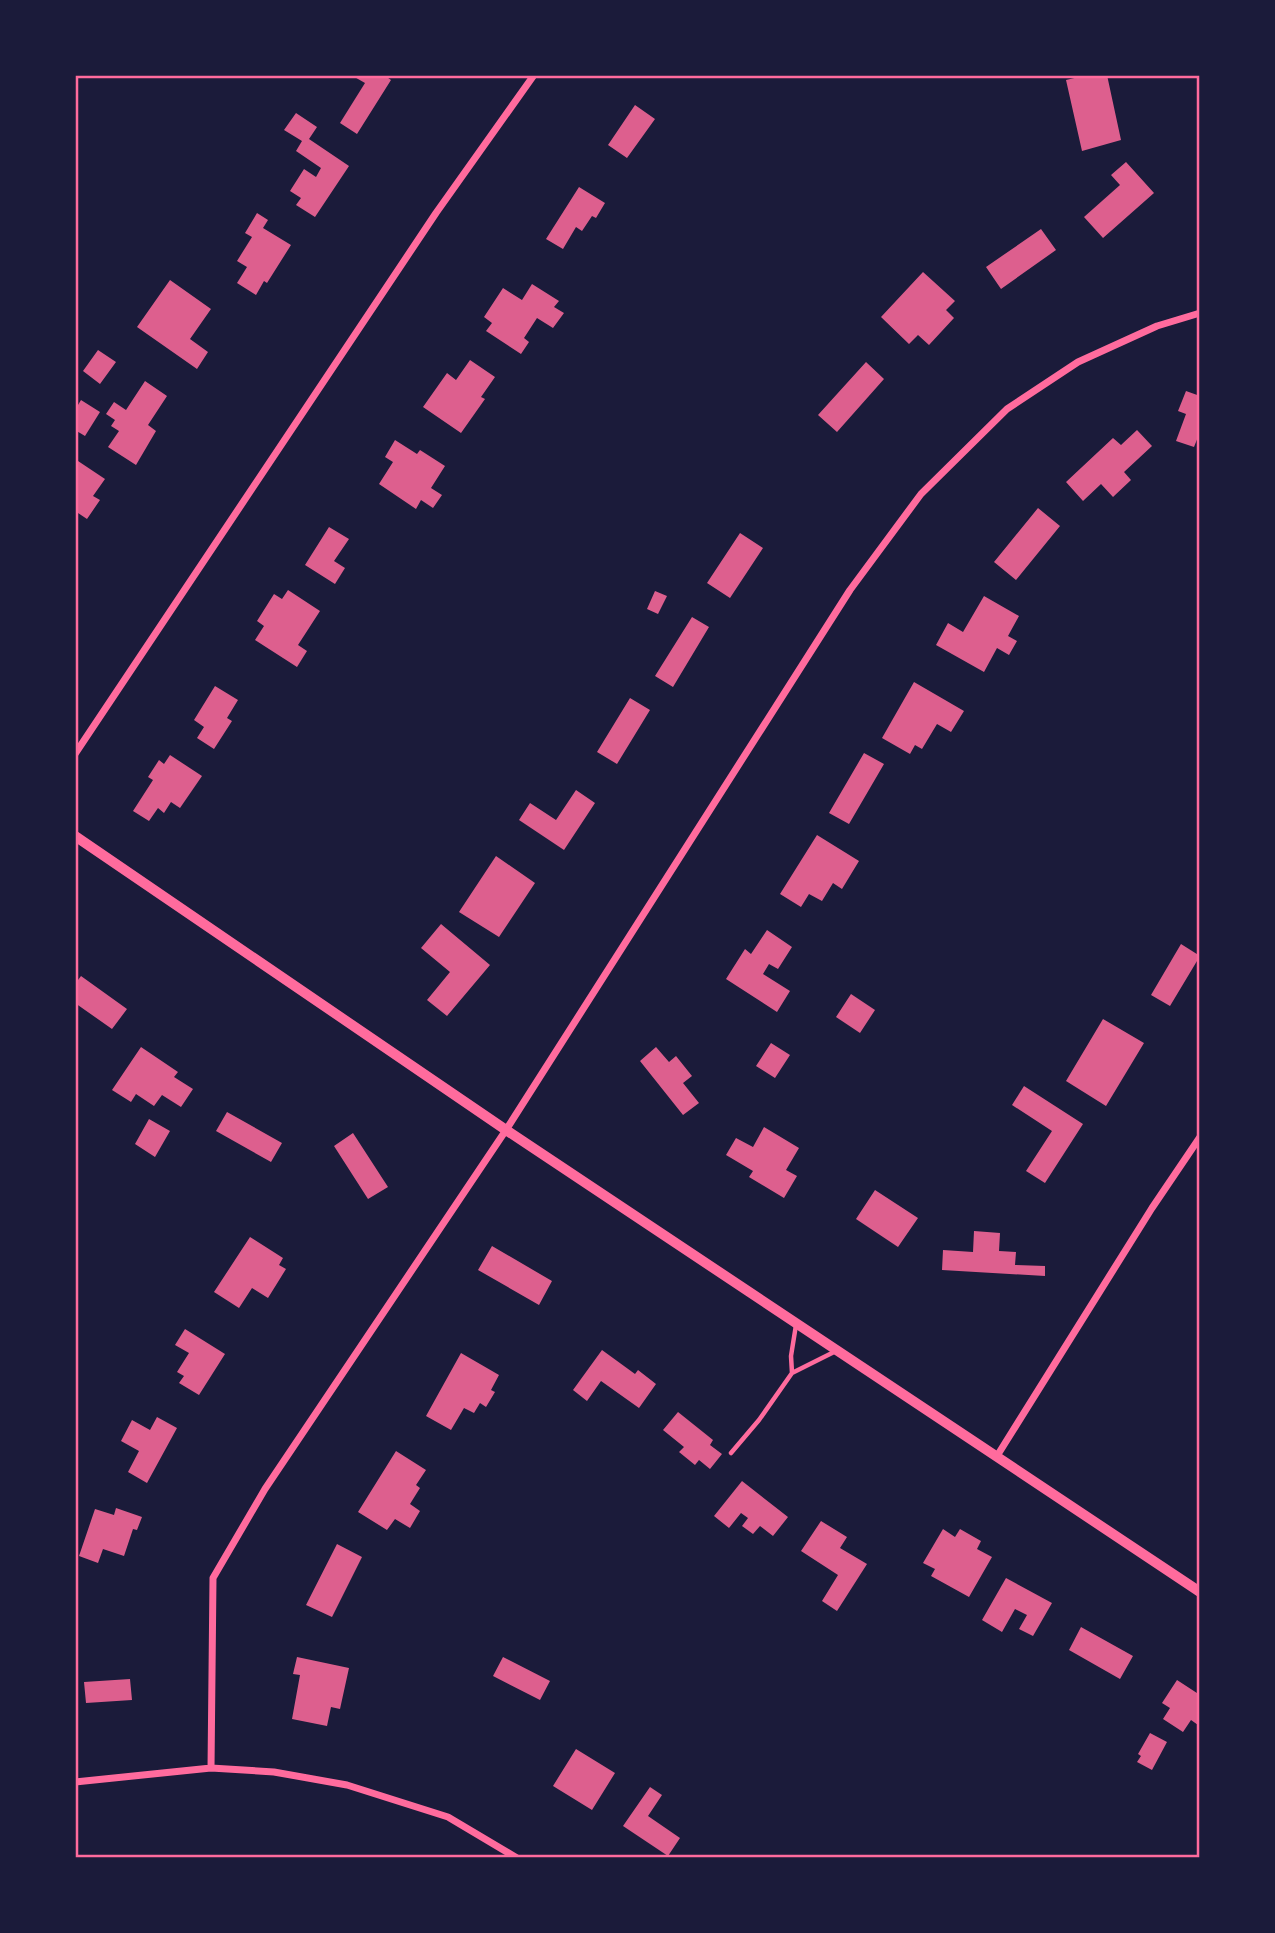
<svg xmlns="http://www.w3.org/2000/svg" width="1275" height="1933" font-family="'Work Sans',sans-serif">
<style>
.building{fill:#dd5f8e}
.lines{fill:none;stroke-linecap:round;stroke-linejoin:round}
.service{stroke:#ff6b9d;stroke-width:4.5}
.minor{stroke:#ff6b9d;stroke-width:7}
.tertiary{stroke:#ff6b9d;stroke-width:10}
.neatline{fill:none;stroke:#ff6b9d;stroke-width:2.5}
</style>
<rect width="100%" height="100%" fill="#1b1b3a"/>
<!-- building -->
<path class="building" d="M351,75H384L391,80L357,134L340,123L365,83Z
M1087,75H1107L1121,140L1082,151L1066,80Z
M635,105L655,119L627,158L608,145Z
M296,113L317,127L309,139L349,166L315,217L296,205L301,198L290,191L304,169L316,177L321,168L296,151L302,141L284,130Z
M1126,162L1154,193L1103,238L1084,217L1120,185L1111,175Z
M579,187L605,203L596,218L592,216L582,231L576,227L563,249L546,239Z
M257,213L268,220L263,228L291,245L267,283L264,281L256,295L237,283L247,267L237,261L252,237L245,233Z
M1041,229L1056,250L1001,289L986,267Z
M923,272L955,301L946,310L954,318L929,345L918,335L909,344L881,317Z
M170,280L211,309L190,339L208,352L197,369L137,327Z
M532,284L559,301L554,307L564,313L553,328L537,318L524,338L529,342L521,354L486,331L492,323L484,317L503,288L522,300Z
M98,350L116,362L100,384L83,371Z
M470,360L495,377L481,397L485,399L461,433L423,407L447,373L456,380Z
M866,362L884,379L837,432L818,415Z
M145,381L167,396L148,425L156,431L136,465L108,447L119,431L111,426L115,420L106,414L114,402L126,410Z
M1186,391L1200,396V432L1194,447L1176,441L1186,414L1178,411Z
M81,400L100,412L85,436L75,430V410Z
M1137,430L1152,446L1124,472L1131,480L1113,497L1101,484L1083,501L1066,482L1113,438L1121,445Z
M395,440L417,454L420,450L445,466L431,488L442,495L433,508L421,500L416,509L379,484L393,462L385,457Z
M75,459L105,479L93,496L100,500L87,519L75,511Z
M1038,508L1060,526L1016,580L994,562Z
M329,527L349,539L334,561L345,568L335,584L305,565Z
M740,533L763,548L730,598L707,583Z
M288,590L320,611L298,645L307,651L297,667L255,640L264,626L257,621L274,594L282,599Z
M655,591L667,596L658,614L647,609Z
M984,596L1019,616L1008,636L1017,641L1009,655L997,648L984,672L936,645L948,623L963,632Z
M692,617L709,627L673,687L655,676Z
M914,682L964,711L951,732L937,724L922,749L915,745L910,754L882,738Z
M215,686L238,700L227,718L232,721L214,749L197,738L204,727L194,720Z
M630,698L650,710L617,764L597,752Z
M864,753L884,764L849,824L829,813Z
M170,755L202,776L180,808L171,802L164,813L158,808L149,821L133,811L153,780L148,777L159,760L164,764Z
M576,790L595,803L564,850L519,820L530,803L556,820Z
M817,835L859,861L842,889L833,883L822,901L809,894L801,907L780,894Z
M496,856L535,883L499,937L459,912Z
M441,924L490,965L447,1016L427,1000L450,972L421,948Z
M767,930L792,947L778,969L769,964L763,974L790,991L777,1012L726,979L745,949L751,954Z
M1181,944L1200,956L1170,1006L1151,995Z
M81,976L127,1009L112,1029L75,1003V984Z
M851,994L875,1010L860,1033L836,1017Z
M1103,1019L1144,1043L1106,1106L1066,1081Z
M771,1043L790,1055L775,1078L756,1066Z
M141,1047L178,1072L174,1077L193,1089L181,1107L162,1095L154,1106L136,1094L131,1102L112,1090Z
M656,1047L669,1062L676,1056L692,1076L683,1083L699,1103L683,1115L640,1061Z
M1024,1086L1083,1124L1045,1183L1026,1171L1052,1131L1012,1105Z
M227,1112L282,1143L271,1162L216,1131Z
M149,1119L170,1131L155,1157L135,1144Z
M764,1127L799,1148L786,1170L797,1176L784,1198L749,1177L753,1171L726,1155L736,1138L753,1147Z
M353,1133L388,1187L368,1199L334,1146Z
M875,1190L918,1218L898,1247L856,1219Z
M974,1231L1000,1233L999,1251L1016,1252L1015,1265L1045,1266V1276L942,1270L943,1250L973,1252Z
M250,1237L283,1258L279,1265L286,1269L268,1298L252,1288L239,1308L214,1292Z
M492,1246L552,1281L539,1305L478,1270Z
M185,1329L225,1354L199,1395L179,1383L184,1376L177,1372L189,1353L175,1345Z
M602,1350L635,1374L638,1370L656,1384L639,1408L601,1381L587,1401L573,1390Z
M461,1353L499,1375L491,1390L495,1392L486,1407L480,1403L474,1413L464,1408L451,1430L426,1416Z
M678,1412L713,1440L710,1445L722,1454L710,1469L699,1460L695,1465L679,1452L684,1447L663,1430Z
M157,1417L177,1428L147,1483L128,1472L139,1451L121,1441L132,1420L150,1430Z
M396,1451L426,1470L416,1485L420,1488L410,1504L420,1511L410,1528L395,1519L387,1530L358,1512Z
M742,1481L788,1517L773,1536L760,1526L753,1534L742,1526L748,1518L741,1513L729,1528L714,1516Z
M116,1508L142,1517L137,1530L133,1529L124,1556L103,1549L98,1563L79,1556L95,1509L114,1515Z
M821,1521L847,1537L840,1548L867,1564L837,1611L822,1601L838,1575L801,1551Z
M943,1529L955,1537L960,1529L981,1541L977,1549L992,1557L969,1597L931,1576L935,1569L923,1563Z
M337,1544L362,1557L332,1617L306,1605Z
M1006,1578L1052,1603L1033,1636L1019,1629L1027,1615L1015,1609L1002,1632L982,1620Z
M1081,1627L1133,1656L1120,1679L1069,1650Z
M297,1657L349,1668L340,1709L331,1707L327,1726L292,1719L300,1675L293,1674Z
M503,1657L550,1681L540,1700L493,1676Z
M130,1679L132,1700L86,1703L84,1682Z
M1177,1680L1200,1695V1722L1198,1725L1191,1720L1183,1732L1163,1719L1170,1708L1162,1703Z
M1150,1733L1167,1742L1152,1770L1137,1762L1141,1756L1138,1754Z
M576,1749L615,1773L592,1810L553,1786Z
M650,1787L662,1795L648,1816L680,1838L668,1856L623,1826Z"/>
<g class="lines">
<!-- service -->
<path class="service" d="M792,1373L791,1356L796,1325
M731,1453L759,1420L792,1373L836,1351"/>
<!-- minor -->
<path class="minor" d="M75,754L436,213L534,75
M997,1456L1152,1208L1200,1137
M211,1768L213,1578L265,1489L506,1130L850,590L921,494L1007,409L1078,362L1157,326L1200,313
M75,1782L211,1768L274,1772L347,1785L448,1817L517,1858"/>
<!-- tertiary -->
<path class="tertiary" d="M75,836L506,1130L1200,1592"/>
</g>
<!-- border -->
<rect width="1275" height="1933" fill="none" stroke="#1b1b3a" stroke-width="154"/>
<rect x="77" y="77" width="1121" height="1779" class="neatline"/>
</svg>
